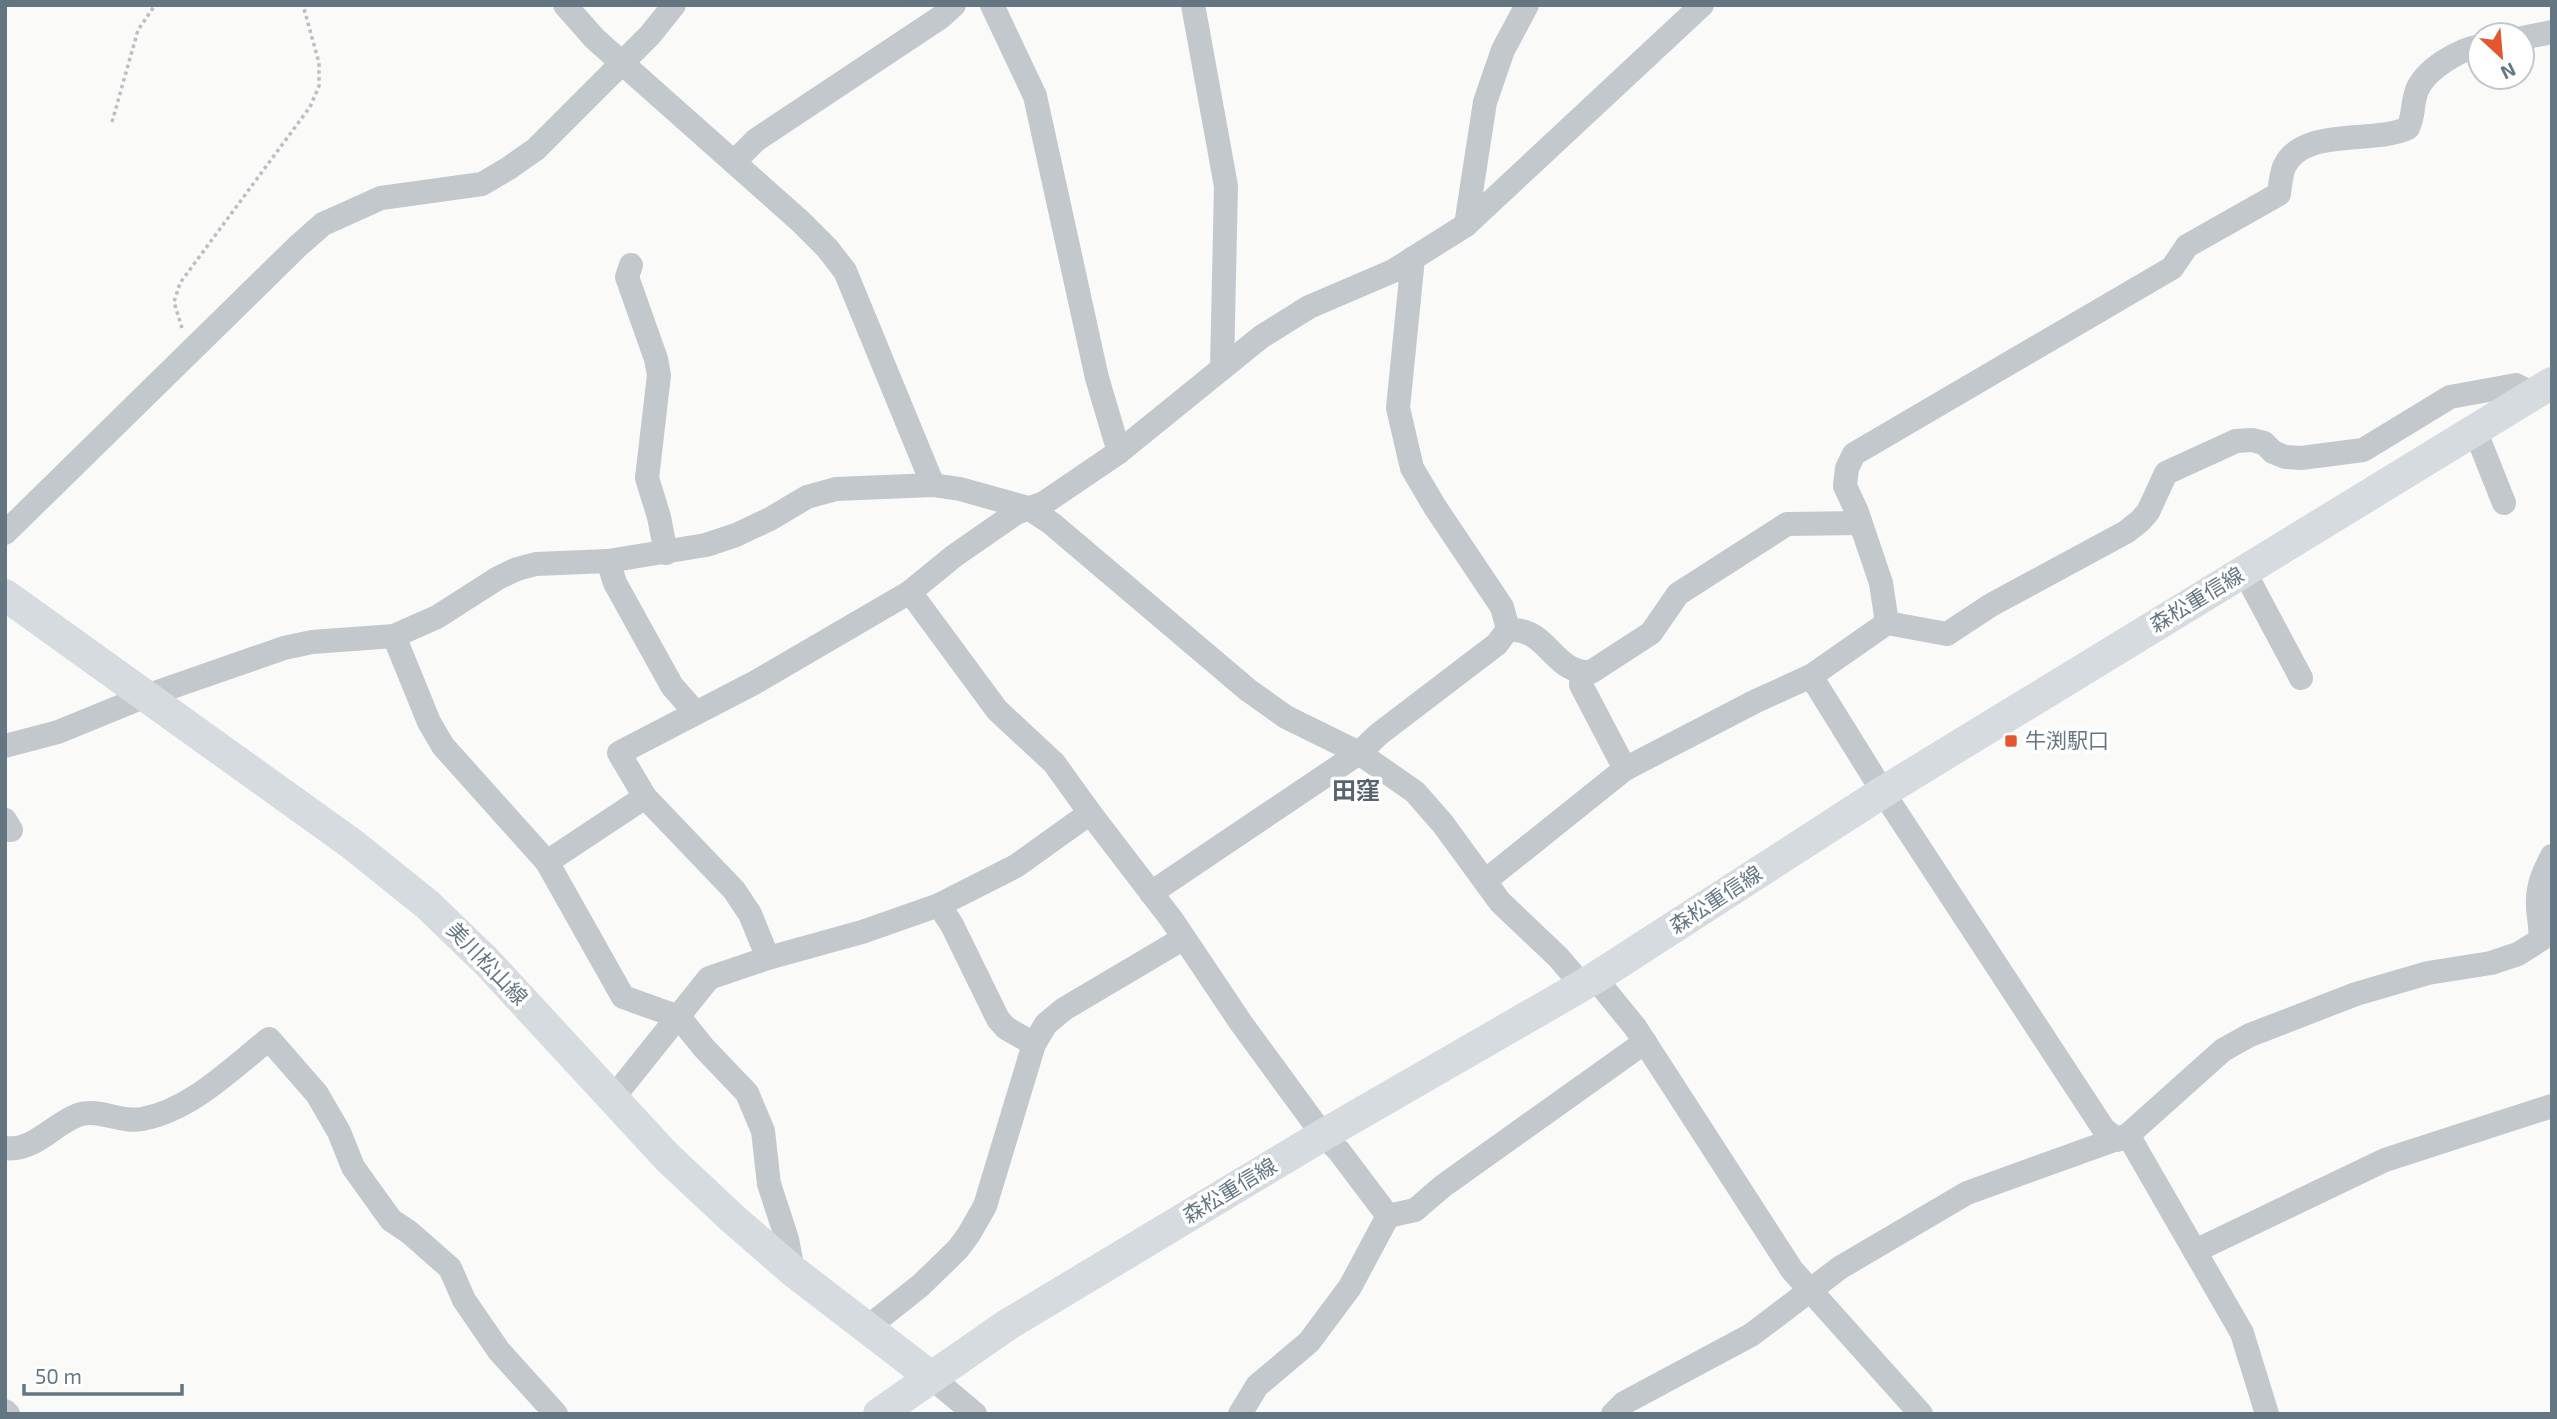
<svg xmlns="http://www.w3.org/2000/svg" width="2557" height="1419" viewBox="0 0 2557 1419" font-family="'Exo 2','Noto Sans JP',sans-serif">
  <rect width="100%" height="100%" fill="#fafaf8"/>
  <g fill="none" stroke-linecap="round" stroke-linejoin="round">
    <g stroke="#bbbfc2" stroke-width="3.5" stroke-dasharray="3.5 3.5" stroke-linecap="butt">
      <path d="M112,122L138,30L155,5"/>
      <path d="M182,328L174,302L180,283L310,107L319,86V63L303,5"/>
    </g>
    <g stroke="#c3c8cc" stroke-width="24">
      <path d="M565,5L595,39L800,221L827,248L845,271L933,485"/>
      <path d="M992,5L1035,96L1097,378L1119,452"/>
      <path d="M1193,5L1226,186L1222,368"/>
      <path d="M2522,38L2552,32"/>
      <path d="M734,162L756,140L941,17L954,5"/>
      <path d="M1466,225L1485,102L1503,50L1527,5"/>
      <path d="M631,265L627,277L656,359L659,375L647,478L659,517L666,553"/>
      <path d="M2475,430L2504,503"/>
      <path d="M5,533L298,246L323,224L381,198L482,184L509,168L536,149L650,35L674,5"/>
      <path d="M608,561L615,583L672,686L695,712"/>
      <path d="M2244,571L2301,678"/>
      <path d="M910,592L997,710L1054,763L1090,813"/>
      <path d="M1887,623L1881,583L1857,512L1845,486L1847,468L1854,454L2172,268L2187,246L2279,194C2280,185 2281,175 2284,167C2303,126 2373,145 2408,128C2414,116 2412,103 2417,90C2426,69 2458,50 2480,46"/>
      <path d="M1508,629C1513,630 1520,630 1525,632C1550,640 1559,674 1591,672L1651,633L1678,594L1787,524L1860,523"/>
      <path d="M394,636L429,722L443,746L547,862L623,997L679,1017L704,1048L747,1093L763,1131L769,1184L787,1239L793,1271"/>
      <path d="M1582,673L1581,685L1625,769"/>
      <path d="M1811,676L1883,792L2103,1128L2117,1140"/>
      <path d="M5,746L58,732L146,696L284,648L312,642L394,636L437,617L498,578L517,569L536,564L608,561L706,545L736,535L770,519L807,497L836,489L933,485L960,489L1028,508L1051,523L1248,690L1286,717L1359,753L1415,792L1443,824L1500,902L1558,957L1582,985"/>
      <path d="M5,820L11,830"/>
      <path d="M547,862L645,797"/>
      <path d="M1485,881L1625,769L1756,701L1811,676L1887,623L1947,634L1991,605L2126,532L2140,521L2148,512L2166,473L2236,441L2252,440L2264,443L2273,452L2285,457L2301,458L2363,450L2450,397L2516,385L2533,394"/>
      <path d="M1151,893L1359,753L1379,734L1497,644L1508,629L1502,607L1435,507L1412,468L1398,408L1413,258"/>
      <path d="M939,905L952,925L998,1019L1006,1028L1034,1044"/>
      <path d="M768,958L750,914L734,890L645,797L619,753L754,683L910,592L954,556L1016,513L1044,503L1119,452L1261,337L1309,307L1393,271L1466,225L1702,5"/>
      <path d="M1595,978L1635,1027L1792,1270L1921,1414"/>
      <path d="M613,1098L709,978L768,958L862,932L939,905L1016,866L1090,813L1172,920L1241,1023L1323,1135L1339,1151L1388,1216L1350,1287L1309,1342L1257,1386L1240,1414"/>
      <path d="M2128,1135L2242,1333L2267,1414"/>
      <path d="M5,1148C34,1152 53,1124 78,1115C99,1108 120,1123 142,1119C191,1110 231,1069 269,1039L317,1094L339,1132L353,1167L391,1220L409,1232L450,1268L464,1300L499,1351L556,1414"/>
      <path d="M1388,1216L1415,1210L1443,1186L1645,1042"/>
      <path d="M2195,1251L2385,1160L2552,1106"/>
      <path d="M867,1328L921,1285L958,1249L969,1234L985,1206L1034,1044L1046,1024L1064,1009L1184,938"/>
      <path d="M931,1377L975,1414"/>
      <path d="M5,1411L8,1414"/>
      <path d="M1613,1414L1624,1403L1751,1335L1841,1267L1967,1193L2128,1135L2223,1050L2250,1035L2356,994L2428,973L2491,963L2518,954L2540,940C2542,926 2537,914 2538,900C2538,883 2545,870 2552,856"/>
    </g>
    <g stroke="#d6dbdf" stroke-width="32">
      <path d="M5,595L352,844L428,905L487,962L667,1157L732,1218L793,1271L931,1377"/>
      <path d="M879,1414L1007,1325L1323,1135L1595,978L1883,792L2552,383"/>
    </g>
  </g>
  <rect fill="#e4572e" stroke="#fff" stroke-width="2.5" x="2004" y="734" width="14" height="14" rx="3.5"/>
  <g text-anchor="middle" stroke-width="7" stroke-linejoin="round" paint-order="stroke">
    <g font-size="21" fill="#657683" stroke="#fff">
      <text transform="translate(2197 600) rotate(-31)" y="7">森松重信線</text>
      <text transform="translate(1716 900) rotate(-33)" y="7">森松重信線</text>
      <text transform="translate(487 964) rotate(46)" y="7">美川松山線</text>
      <text transform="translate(1230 1191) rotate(-31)" y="7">森松重信線</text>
    </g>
    <g font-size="21" fill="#657683" stroke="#fff" text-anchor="start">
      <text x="2025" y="748">牛渕駅口</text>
    </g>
    <g font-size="24" font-weight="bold" fill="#57646e" stroke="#fff">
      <text x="1356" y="799">田窪</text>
    </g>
  </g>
  <rect width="2557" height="1419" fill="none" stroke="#657683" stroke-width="14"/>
  <g transform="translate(2501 56) rotate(154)"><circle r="33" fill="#ffffff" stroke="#c1c8cd" stroke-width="2"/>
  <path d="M0-5L12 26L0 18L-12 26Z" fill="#e4572e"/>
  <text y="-10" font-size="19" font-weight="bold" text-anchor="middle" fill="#657683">N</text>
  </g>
  <path d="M24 1384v10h158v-10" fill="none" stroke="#657683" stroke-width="3.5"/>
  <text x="35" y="1384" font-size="21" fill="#657683" stroke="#ffffff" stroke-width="5" paint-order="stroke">50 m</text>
</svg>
